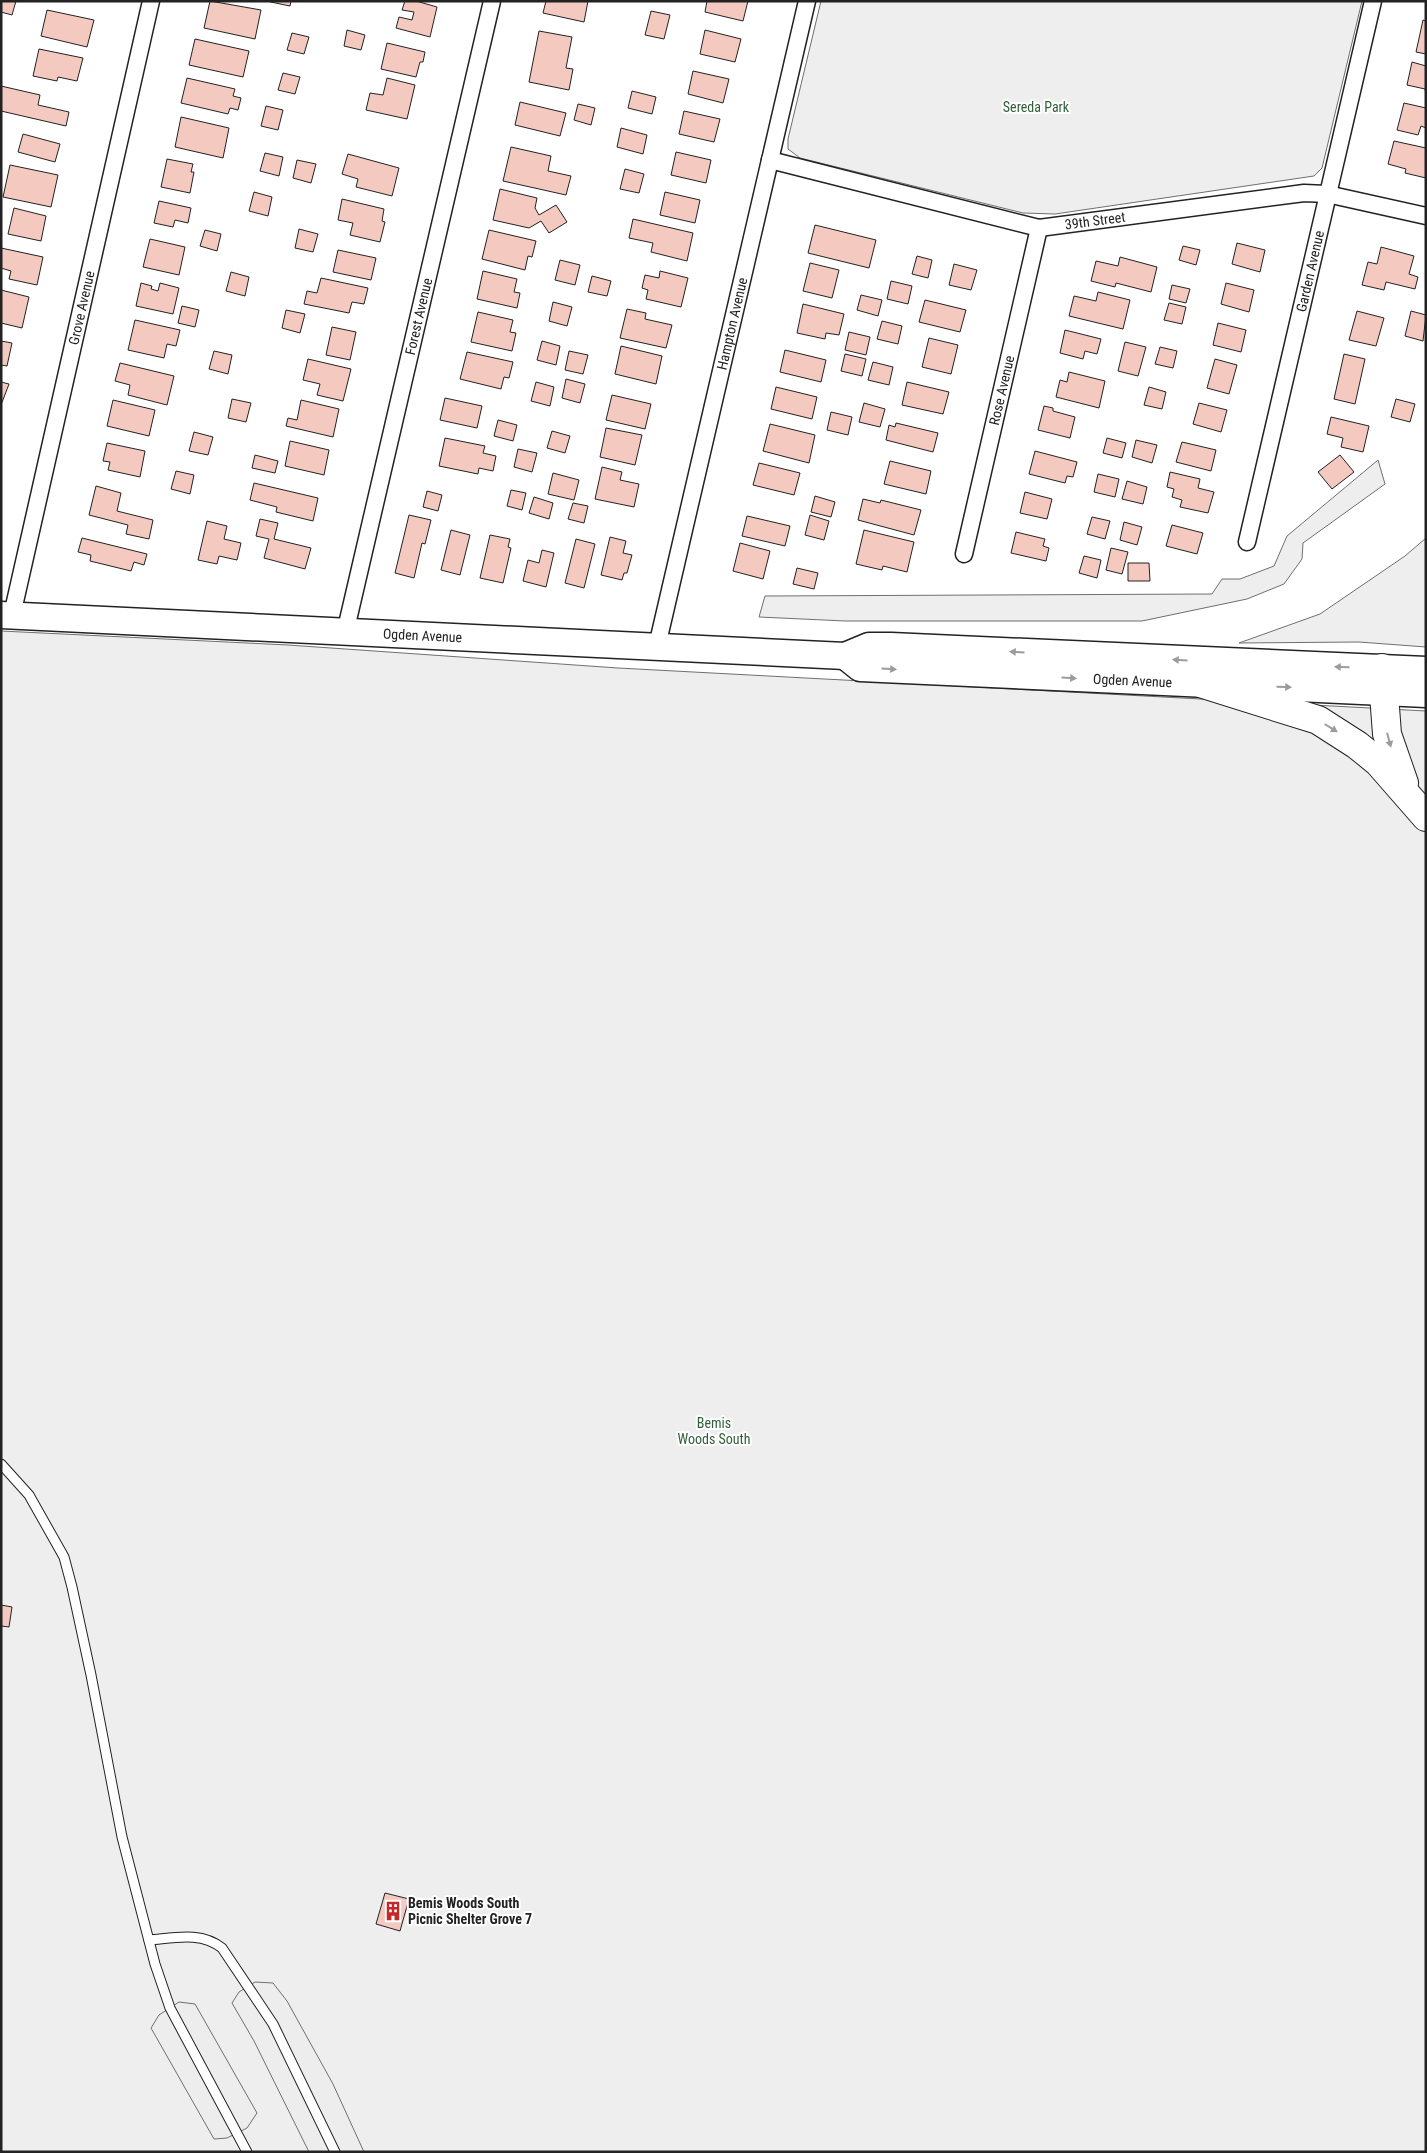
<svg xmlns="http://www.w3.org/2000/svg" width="1427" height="2153" viewBox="0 0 1427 2153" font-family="'Roboto Condensed',sans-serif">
  <rect width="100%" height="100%" fill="#fff"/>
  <g fill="#eee" stroke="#6f6f6f">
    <path d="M821,1H1362L1322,168L1314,176L1055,214L1023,213L800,158L788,149V139Z"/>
    <path d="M1378,460L1385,484L1303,543L1302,559L1284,584L1247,599L1142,621H845L759,617L765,596L1212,594L1222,579H1240L1274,566L1287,536Z"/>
    <path d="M1426,538V647L1359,642L1239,643L1320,614L1405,556Z"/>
    <path d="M1,631L288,645L618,668L1426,711V2152H1Z"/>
  </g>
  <g fill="#ededed" stroke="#6f6f6f">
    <path d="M255,1982L273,1983L287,2001L333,2084L364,2152H309L254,2041L232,2003L239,1992Z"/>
    <path d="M179,2002L195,2004L257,2113L247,2128L227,2138L214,2139L151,2028L159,2015Z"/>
  </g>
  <g fill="#f3c9c0" stroke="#222">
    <path d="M1,1H16L12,15L1,12Z"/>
    <path d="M210,1L261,10L255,39L204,28Z"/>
    <path d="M266,1H291L290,6Z"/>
    <path d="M405,1H416L437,7L430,37L396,28L399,17L412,20L414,12L402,10Z"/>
    <path d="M546,1H588L584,22L543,13Z"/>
    <path d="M707,1H748L743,21L705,12Z"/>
    <path d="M47,10L94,20L87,47L41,36Z"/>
    <path d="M651,11L670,15L664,39L645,35Z"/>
    <path d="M1423,20L1426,21V54L1416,52Z"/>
    <path d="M347,30L365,35L361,50L344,46Z"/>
    <path d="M705,30L741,39L735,62L700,54Z"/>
    <path d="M539,31L572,37L566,68L573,69L569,90L529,82Z"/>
    <path d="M292,33L309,37L304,54L287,50Z"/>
    <path d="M195,39L249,51L243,77L189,65Z"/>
    <path d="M387,43L425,52L423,62H420L416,77L381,69Z"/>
    <path d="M39,49L83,58L77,81L58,77L57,81L33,76Z"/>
    <path d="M1412,62L1426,66V94L1425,89L1407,85Z"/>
    <path d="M693,71L729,79L723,103L688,94Z"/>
    <path d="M283,73L300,77L295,94L278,90Z"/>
    <path d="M187,78L235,89L233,96L241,98L238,110L230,108L228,114L181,103Z"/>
    <path d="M387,78L415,85L407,119L366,110L370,93L383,95Z"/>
    <path d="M1,86L40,95L38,105L69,112L66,126L1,111Z"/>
    <path d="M632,91L656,97L652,114L628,108Z"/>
    <path d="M520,102L566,113L560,136L515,125Z"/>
    <path d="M1404,103L1426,108V128L1421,126L1418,135L1397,130Z"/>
    <path d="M578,104L595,108L591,125L574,120Z"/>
    <path d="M266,106L283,110L278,130L261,126Z"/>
    <path d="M684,111L720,119L714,142L679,134Z"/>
    <path d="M181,117L229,128L223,158L175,147Z"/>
    <path d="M621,128L647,135L643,154L617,147Z"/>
    <path d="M23,134L60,144L55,162L18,152Z"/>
    <path d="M1394,141L1426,148V178L1405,173L1406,169L1388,164Z"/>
    <path d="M511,147L551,156L548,171L571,176L566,195L503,181Z"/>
    <path d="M676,152L711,160L706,183L671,175Z"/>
    <path d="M265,153L283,157L279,176L260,171Z"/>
    <path d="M348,154L399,168L392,196L356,187L358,179L342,174Z"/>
    <path d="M167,159L193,164L191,172H194L190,193L161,187Z"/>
    <path d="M297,160L316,164L311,183L293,178Z"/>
    <path d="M10,165L58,175L51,207L3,197Z"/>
    <path d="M625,169L644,174L639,193L620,189Z"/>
    <path d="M500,189L537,198L535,208L539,215L556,205L567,222L549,233L541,221L529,228L493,220Z"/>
    <path d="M254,192L272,197L268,216L249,211Z"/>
    <path d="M665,192L700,200L695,223L660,215Z"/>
    <path d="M342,199L384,209L382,221L385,222L380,242L350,235L353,223L338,220Z"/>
    <path d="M159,201L191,208L188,223L175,220L173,227L154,223Z"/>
    <path d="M14,208L46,216L41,241L8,234Z"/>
    <path d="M633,219L693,233L687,261L651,252L653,243L629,238Z"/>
    <path d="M815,225L876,240L869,268L808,253Z"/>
    <path d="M299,229L318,234L313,252L295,248Z"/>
    <path d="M205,230L221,234L217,251L200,246Z"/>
    <path d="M489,230L536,241L532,257L528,256L525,270L482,259Z"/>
    <path d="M150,239L185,247L179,275L143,267Z"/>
    <path d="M1237,243L1265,250L1260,272L1232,264Z"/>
    <path d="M1183,246L1200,250L1196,265L1179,260Z"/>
    <path d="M1381,247L1414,256L1409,274L1418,277L1415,289L1386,282L1384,290L1362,285L1368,262L1377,264Z"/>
    <path d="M1,248L43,257L37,285L9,279L11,271L1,268Z"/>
    <path d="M338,250L376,258L371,280L333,272Z"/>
    <path d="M917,256L932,260L928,278L912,274Z"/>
    <path d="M1120,257L1157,267L1151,292L1116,283L1115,287L1091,281L1096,261L1118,266Z"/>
    <path d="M560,260L580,265L575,285L555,280Z"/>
    <path d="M810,263L839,270L832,298L803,291Z"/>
    <path d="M954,264L977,270L971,290L949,285Z"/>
    <path d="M483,271L517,279L514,292L520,293L517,308L477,299Z"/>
    <path d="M660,271L688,278L681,307L646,299L648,290L642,288L645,275L659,278Z"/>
    <path d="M231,272L249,277L245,296L226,291Z"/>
    <path d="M592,276L611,281L607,296L588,292Z"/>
    <path d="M321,278L368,288L364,304L352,302L349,313L304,304L307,291L317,293Z"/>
    <path d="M891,281L912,286L908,304L887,299Z"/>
    <path d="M141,283L152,286L151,289L158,291L160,283L179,288L173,314L136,306Z"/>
    <path d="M1226,283L1254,290L1249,312L1221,304Z"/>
    <path d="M1172,285L1190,289L1186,303L1169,299Z"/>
    <path d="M1,290L29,297L22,328L1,323Z"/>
    <path d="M1098,292L1130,300L1123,329L1069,316L1074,296L1096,301Z"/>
    <path d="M861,295L882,300L878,316L857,310Z"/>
    <path d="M925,300L966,310L960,332L919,322Z"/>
    <path d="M553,302L572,307L567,326L549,321Z"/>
    <path d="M1169,303L1186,307L1182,324L1164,320Z"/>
    <path d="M803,304L844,314L839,335L826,333L825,339L797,333Z"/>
    <path d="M182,306L199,310L195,327L178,323Z"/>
    <path d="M627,309L646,313L645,319L672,325L666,348L620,338Z"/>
    <path d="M286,310L305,314L300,333L282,328Z"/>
    <path d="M1357,311L1384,318L1376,346L1349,340Z"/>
    <path d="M1411,311L1426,315L1423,341L1405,336Z"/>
    <path d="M478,312L513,320L510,332L516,333L512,351L471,342Z"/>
    <path d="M135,320L180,330L176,346L167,344L164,358L128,350Z"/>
    <path d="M882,321L902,326L898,344L877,339Z"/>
    <path d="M1218,323L1246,330L1241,352L1213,345Z"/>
    <path d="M332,327L356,332L350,360L326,355Z"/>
    <path d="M1065,330L1101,339L1097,354L1085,351L1083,359L1060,353Z"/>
    <path d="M849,332L870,337L866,355L845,350Z"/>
    <path d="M929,338L958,345L951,374L922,367Z"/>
    <path d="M1,341L12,343L7,366L1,365Z"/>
    <path d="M542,341L560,346L556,365L537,360Z"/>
    <path d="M1125,342L1146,347L1138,376L1118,371Z"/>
    <path d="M621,346L662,356L656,384L615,374Z"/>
    <path d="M1160,347L1177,351L1173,368L1155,364Z"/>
    <path d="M785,350L826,360L821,382L780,372Z"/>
    <path d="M214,351L232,355L228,374L209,369Z"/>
    <path d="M569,351L588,355L583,374L565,370Z"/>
    <path d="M467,352L513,362L509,378L504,377L501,389L460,379Z"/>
    <path d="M845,354L866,359L862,376L841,371Z"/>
    <path d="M1344,354L1365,359L1355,404L1334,399Z"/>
    <path d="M308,359L351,369L343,401L317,395L320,384L303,380Z"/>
    <path d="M1215,359L1237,365L1229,394L1207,388Z"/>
    <path d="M873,362L893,367L889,385L868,380Z"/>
    <path d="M120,363L174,376L167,405L128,395L130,385L115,381Z"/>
    <path d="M1069,372L1105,381L1099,408L1056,397L1060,380L1067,382Z"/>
    <path d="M566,379L585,384L580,403L562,398Z"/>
    <path d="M1,382L9,384L1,405Z"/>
    <path d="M536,382L554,387L550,406L531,401Z"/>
    <path d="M907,382L949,392L943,414L902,405Z"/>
    <path d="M776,387L817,397L812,419L771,409Z"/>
    <path d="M1149,387L1166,392L1162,409L1144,405Z"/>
    <path d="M612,395L651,404L645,429L606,420Z"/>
    <path d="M445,398L482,406L477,428L440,420Z"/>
    <path d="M232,399L251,403L246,422L228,418Z"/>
    <path d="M1396,399L1415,404L1410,422L1391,417Z"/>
    <path d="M113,400L155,410L149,436L107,426Z"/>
    <path d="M301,400L339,409L333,437L286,426L288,418L297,420Z"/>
    <path d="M864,403L885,409L880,427L859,422Z"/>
    <path d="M1199,403L1227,410L1221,432L1193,424Z"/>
    <path d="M1044,406L1053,408V411L1075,417L1070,438L1038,430Z"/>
    <path d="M831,412L852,417L848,435L827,430Z"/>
    <path d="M1331,417L1369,426L1363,452L1341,447L1343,438L1327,434Z"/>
    <path d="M498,420L517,425L513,441L494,436Z"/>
    <path d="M896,423L938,433L933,452L886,440L889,425L895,427Z"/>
    <path d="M770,424L815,435L809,463L763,451Z"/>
    <path d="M606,428L642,435L635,465L600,457Z"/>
    <path d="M552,431L570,436L565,453L547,448Z"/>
    <path d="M194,432L213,437L208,455L189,451Z"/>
    <path d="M445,438L485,446L483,453L496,456L493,471L479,468L478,474L439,466Z"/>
    <path d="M1107,438L1126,443L1122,458L1103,453Z"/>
    <path d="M1136,440L1157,445L1152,463L1132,457Z"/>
    <path d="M290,441L329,450L324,475L285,466Z"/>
    <path d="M1182,442L1216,450L1211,471L1176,462Z"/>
    <path d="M107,443L145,451L140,477L108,470L110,462L103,461Z"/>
    <path d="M518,449L537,453L532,472L514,467Z"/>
    <path d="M1035,451L1077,462L1073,477L1067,476L1065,483L1029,474Z"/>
    <path d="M255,455L278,461L275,473L252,468Z"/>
    <path d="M1340,455L1354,472L1332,489L1318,472Z"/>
    <path d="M890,461L931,471L926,494L884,484Z"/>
    <path d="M759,463L800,473L794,495L753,485Z"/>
    <path d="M602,467L622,472L620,480L639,484L634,507L595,499Z"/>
    <path d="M176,471L194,475L190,494L171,489Z"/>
    <path d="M1170,472L1200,479L1198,488L1214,492L1208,513L1180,507L1182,500L1172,497L1174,489L1167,487Z"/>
    <path d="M553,473L579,480L574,500L548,494Z"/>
    <path d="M1098,474L1119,479L1115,497L1094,492Z"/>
    <path d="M1127,481L1147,487L1143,504L1122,499Z"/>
    <path d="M254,483L318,498L313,521L276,512L277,507L250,500Z"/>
    <path d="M96,486L121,493L117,511L153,520L149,539L126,534L128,525L89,515Z"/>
    <path d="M511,490L526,493L522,510L507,506Z"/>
    <path d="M427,491L442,495L438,511L423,507Z"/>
    <path d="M1025,492L1052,499L1047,519L1020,513Z"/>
    <path d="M815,496L835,502L831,517L811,512Z"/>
    <path d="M534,497L553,503L549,519L529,513Z"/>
    <path d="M863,499L880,503L881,500L921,510L914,535L858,520Z"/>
    <path d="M573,503L588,506L584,523L568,519Z"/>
    <path d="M409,515L431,520L425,544L422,543L414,578L395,573Z"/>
    <path d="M810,515L829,521L824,540L805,535Z"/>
    <path d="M747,516L790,526L785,546L742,536Z"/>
    <path d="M1092,517L1110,521L1105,539L1087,534Z"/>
    <path d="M260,519L278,523L274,539L311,548L305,569L264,558L269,539L256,536Z"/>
    <path d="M207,521L227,526L224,539L241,543L237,560L219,556L217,564L198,560Z"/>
    <path d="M1124,522L1142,527L1137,545L1120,540Z"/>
    <path d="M1172,525L1203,533L1197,554L1166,546Z"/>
    <path d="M451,530L470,535L460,575L441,570Z"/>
    <path d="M864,530L914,542L907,572L883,566L882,570L856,564Z"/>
    <path d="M1016,532L1045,539L1043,546L1049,548L1046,561L1011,553Z"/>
    <path d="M490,535L510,539L508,547L511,548L503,583L480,578Z"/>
    <path d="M610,537L626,541L623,553L632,555L627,573H624L622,580L601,575Z"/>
    <path d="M82,538L147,554L144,565L134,562L131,571L90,561L91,555L78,552Z"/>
    <path d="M576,539L595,544L584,588L565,583Z"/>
    <path d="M740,543L770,551L763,579L733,571Z"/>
    <path d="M1111,548L1128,552L1122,574L1106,570Z"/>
    <path d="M542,550L554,553L546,587L523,581L528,560L539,563Z"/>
    <path d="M1084,556L1101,560L1097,578L1079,573Z"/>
    <path d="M1128,563H1149L1150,581H1128Z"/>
    <path d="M797,568L818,573L814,589L793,584Z"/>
    <path d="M1,1605L12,1607L9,1627L1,1626Z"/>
    <path d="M385,1893L409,1899L400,1931L376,1924Z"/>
  </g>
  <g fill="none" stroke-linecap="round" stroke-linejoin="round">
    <defs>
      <g id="lane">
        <path d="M1,1464L29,1495L64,1557L72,1587L91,1675L122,1837L155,1964L170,2008L247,2152"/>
        <path d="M149,1940C174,1938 201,1931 222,1948L273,2024L335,2152"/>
      </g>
      <g id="street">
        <path id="s1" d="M770,160L1039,228L1304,193L1327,194L1426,216"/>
        <path id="s2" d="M1247,542L1373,1"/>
        <path id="s3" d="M964,554L1039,228"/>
        <path id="s4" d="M12,615L151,1"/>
        <path id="s5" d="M345,633L492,1"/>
        <path id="s6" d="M657,646L807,1"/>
      </g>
      <g id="primary">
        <path id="s7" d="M1,615L845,656L869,646H891L1426,670"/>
        <path id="s8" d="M845,656L860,668L1426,694"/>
      </g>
      <g id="highway">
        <path d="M1382,668L1387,734L1404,783"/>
        <path d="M1203,684L1318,720L1357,745L1378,762L1426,817"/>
      </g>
    </defs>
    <use href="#lane" stroke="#222" stroke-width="11"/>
    <use href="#street" stroke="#222" stroke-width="19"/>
    <use href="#primary" stroke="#222" stroke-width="29"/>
    <use href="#highway" stroke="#222" stroke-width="30"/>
    <use href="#lane" stroke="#fff" stroke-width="9"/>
    <use href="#street" stroke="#fff" stroke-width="16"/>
    <use href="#primary" stroke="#fff" stroke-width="26"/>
    <use href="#highway" stroke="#fff" stroke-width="28"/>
  </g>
  <defs><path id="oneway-solid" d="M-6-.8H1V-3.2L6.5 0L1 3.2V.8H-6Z" transform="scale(1.25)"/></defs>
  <g fill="#9c9c9c">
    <use href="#oneway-solid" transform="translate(1017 652) rotate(-177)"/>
    <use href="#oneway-solid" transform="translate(1180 660) rotate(-177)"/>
    <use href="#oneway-solid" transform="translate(1342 667) rotate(-178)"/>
    <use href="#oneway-solid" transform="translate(889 669) rotate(3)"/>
    <use href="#oneway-solid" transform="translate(1069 678) rotate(3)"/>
    <use href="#oneway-solid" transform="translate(1284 687) rotate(2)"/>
    <use href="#oneway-solid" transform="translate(1331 728) rotate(32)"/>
    <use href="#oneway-solid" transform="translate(1389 740) rotate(75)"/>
  </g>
  <defs>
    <symbol id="building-bare" viewBox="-9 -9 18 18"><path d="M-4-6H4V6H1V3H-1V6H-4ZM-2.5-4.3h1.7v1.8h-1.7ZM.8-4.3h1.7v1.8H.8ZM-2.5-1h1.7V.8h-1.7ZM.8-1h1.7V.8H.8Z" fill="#c62828" stroke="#fff" stroke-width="2.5" paint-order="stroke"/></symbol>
  </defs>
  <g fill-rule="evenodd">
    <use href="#building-bare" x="379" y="1897" width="28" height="28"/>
  </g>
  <g text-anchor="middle" stroke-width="4" stroke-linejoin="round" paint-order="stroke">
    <g font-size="14" fill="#2f5e38" stroke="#fff">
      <text x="1036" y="112">Sereda Park</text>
      <text x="714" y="1428">Bemis<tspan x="714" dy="16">Woods South</tspan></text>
    </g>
    <g font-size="14" fill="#222" stroke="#fff">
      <text dy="5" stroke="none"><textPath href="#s1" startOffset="334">39th Street</textPath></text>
      <text dy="5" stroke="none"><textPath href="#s2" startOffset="278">Garden Avenue</textPath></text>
      <text dy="5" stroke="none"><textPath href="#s4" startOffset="315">Grove Avenue</textPath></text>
      <text dy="5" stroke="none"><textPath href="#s5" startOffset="325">Forest Avenue</textPath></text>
      <text dy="5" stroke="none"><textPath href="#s6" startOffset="331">Hampton Avenue</textPath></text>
      <text dy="5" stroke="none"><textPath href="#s3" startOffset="168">Rose Avenue</textPath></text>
      <text dy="5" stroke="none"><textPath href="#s7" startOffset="422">Ogden Avenue</textPath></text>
      <text dy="5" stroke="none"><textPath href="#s8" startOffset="292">Ogden Avenue</textPath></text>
    </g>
    <g font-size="14" font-weight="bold" fill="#222" stroke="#fff" text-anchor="start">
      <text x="408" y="1908">Bemis Woods South<tspan x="408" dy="16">Picnic Shelter Grove 7</tspan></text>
    </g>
  </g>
  <rect width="1427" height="2153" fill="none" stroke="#222222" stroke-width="5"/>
</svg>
